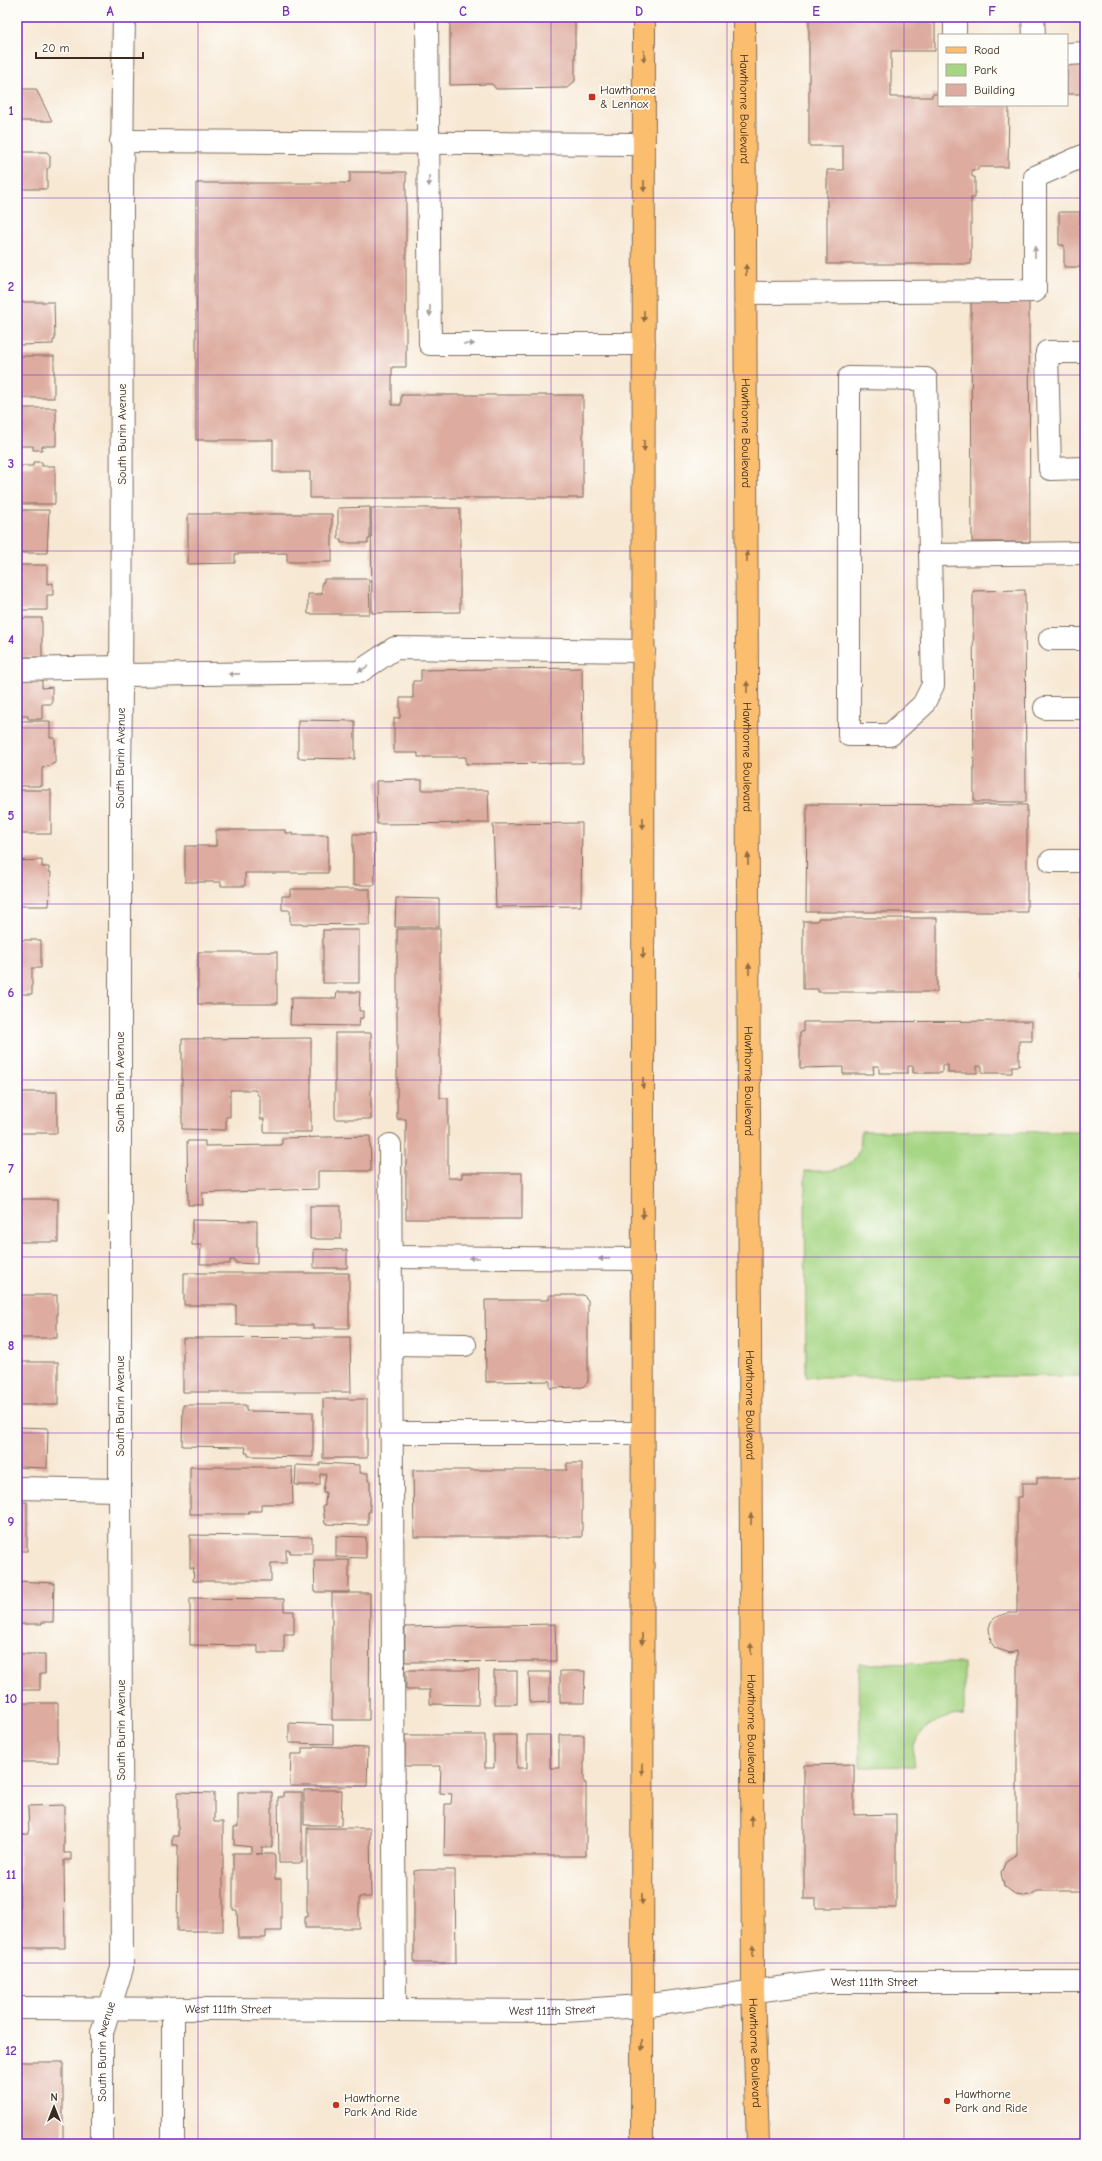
<svg xmlns="http://www.w3.org/2000/svg" width="1102" height="2161" viewBox="0 0 1102 2161" font-family="'Comic Neue',sans-serif">
  <rect width="100%" height="100%" fill="#fdfcf7"/>
  <filter id="ink" filterUnits="userSpaceOnUse"><feTurbulence type="fractalNoise" baseFrequency=".025" numOctaves="2"/><feDisplacementMap in="SourceGraphic" scale="8" xChannelSelector="R" yChannelSelector="G"/><feConvolveMatrix kernelMatrix="1 2 1 2 8 2 1 2 1" color-interpolation-filters="sRGB"/></filter>
  <filter id="wash" filterUnits="userSpaceOnUse"><feTurbulence type="fractalNoise" baseFrequency=".012" numOctaves="4" result="noise"/><feDisplacementMap in="SourceGraphic" scale="16" xChannelSelector="R" yChannelSelector="G"/><feGaussianBlur stdDeviation="0.9" result="paint"/><feColorMatrix in="noise" values="0 0 0 0 0 0 0 0 0 0 0 0 0 0 0 0 0 1.4 0 .05"/><feComposite in="paint" operator="in"/></filter>
  <g filter="url(#wash)">
    <rect width="100%" height="100%" fill="#f7e8d4"/>
    <g fill="#a6d684" stroke="#708051">
      <path d="M861,1131L1085,1132V1376L806,1377L805,1171C825,1171 851,1173 859,1150C861,1144 861,1137 861,1131Z"/>
      <path d="M964,1663V1715C944,1715 917,1726 913,1750C912,1755 913,1761 914,1766L860,1767L859,1664Z"/>
    </g>
    <g id="blocks">
      <g fill="#ddab9f">
        <path d="M450,17H575V81L567,88L496,89L492,84L450,85Z"/>
        <path d="M809,17H932V23H935V51H891V97H932V94H939V105H1009L1008,167H978V170H972V177H975V198H971V264H827V170H843V146H809Z"/>
        <rect x="1067" y="60" width="18" height="34"/>
        <path d="M17,89H36L52,121H17Z"/>
        <path d="M17,152H47L50,156V167L47,169V189H17Z"/>
        <path d="M350,172H406V367H392V405H401V395H583V498H310V472H273V440H196V183H350Z"/>
        <path d="M1059,212H1080V231H1085V267H1064V245H1059Z"/>
        <path d="M18,302H54L55,340H53V344L19,345Z"/>
        <path d="M971,302H1029L1030,542H972Z"/>
        <rect x="18" y="356" width="36" height="42"/>
        <path d="M17,408H56V446H42V450H33V446H17Z"/>
        <path d="M33,462H42V466H55V504H17V466H33Z"/>
        <path d="M370,507V539H368V543H341V539H338V508Z"/>
        <path d="M371,508H460V612L372,613Z"/>
        <path d="M17,510H49L47,553H17Z"/>
        <path d="M188,514H332V562H287V553L235,554V563L188,564Z"/>
        <path d="M17,565H47V584L53,583V595H47V610H17Z"/>
        <path d="M324,579H369L370,614H308V594H322V582H324Z"/>
        <path d="M1025,590L1026,802H974L973,591Z"/>
        <rect x="17" y="618" width="25" height="39"/>
        <path d="M582,668L583,763L466,764V757H418V753H394V718H400V698H413V681H421V670Z"/>
        <path d="M17,676H42V688L52,687V704H42V719H28V716H17Z"/>
        <path d="M298,720L355,721V759L298,758Z"/>
        <path d="M17,721H50V738H55V763L42,768V786H17Z"/>
        <path d="M422,780V790H488L489,823L377,824L376,781Z"/>
        <rect x="17" y="790" width="34" height="44"/>
        <path d="M807,804L1027,805V912H806Z"/>
        <path d="M582,823L581,906L496,907L493,824Z"/>
        <path d="M216,830H285V833H292V835H328V873H245V886H221V882H185V846H216Z"/>
        <path d="M353,834H374L375,885H353Z"/>
        <path d="M42,860V867H49V872H51L49,906H17V861Z"/>
        <path d="M290,889H370V925L290,924V910H282V896H290Z"/>
        <path d="M396,898L439,899V927H395Z"/>
        <path d="M818,918H937V992H818V989H803V921H818Z"/>
        <path d="M1080,918H1085V989H1081Z"/>
        <path d="M397,929H440V1098H448V1178H462V1173H522V1219H406V1119H397Z"/>
        <rect x="323" y="930" width="36" height="53"/>
        <path d="M17,940H41V968H32V994H17Z"/>
        <rect x="198" y="952" width="79" height="52"/>
        <path d="M337,992H360L359,1011H363V1018H360L359,1026L290,1025L291,998H336Z"/>
        <path d="M1032,1021V1041H1019V1066H1012V1073H982V1066H977V1073H948V1065H942V1073H913V1066H908V1073H879V1066H873L874,1074H843V1067L800,1068V1032H803V1022Z"/>
        <rect x="335" y="1033" width="36" height="86"/>
        <path d="M311,1038V1132H264V1119H260V1098L255,1090H230V1117H226V1130L182,1129V1039Z"/>
        <rect x="17" y="1092" width="40" height="41"/>
        <path d="M370,1136L371,1171H318V1189L202,1193L203,1205H188L187,1141H205V1146L282,1145V1138Z"/>
        <rect x="17" y="1199" width="41" height="43"/>
        <rect x="310" y="1206" width="31" height="33"/>
        <path d="M192,1220L257,1221V1264L235,1263V1260H230V1264H200L201,1245H192Z"/>
        <path d="M314,1249L347,1250V1268H314Z"/>
        <path d="M184,1273H349V1328H313V1325H236V1305H184Z"/>
        <rect x="17" y="1295" width="40" height="43"/>
        <path d="M549,1295H583L588,1300V1382L583,1387L550,1388V1381L486,1382L485,1300H549Z"/>
        <path d="M350,1337L351,1392H183V1338Z"/>
        <rect x="17" y="1362" width="41" height="43"/>
        <rect x="323" y="1399" width="44" height="59"/>
        <path d="M183,1405H246V1411L313,1412V1457L248,1456V1453H245L246,1447L182,1446Z"/>
        <path d="M17,1427L48,1428L47,1468L17,1467Z"/>
        <path d="M320,1463L360,1465V1473H368V1481H370V1512H368V1525L325,1524L323,1505H325L326,1492H323L326,1474H320V1485H295L296,1465L320,1466Z"/>
        <path d="M567,1463H582V1537H414L413,1470H567Z"/>
        <path d="M190,1467H292L293,1504H261V1511H248L249,1514H190Z"/>
        <path d="M1037,1478H1085V1891H1037L1030,1895L1023,1896L1016,1895L1004,1886L1001,1873L1006,1861L1017,1854V1651L1010,1653L995,1648L991,1642L989,1628L991,1622L996,1617L1008,1613H1017V1497H1022V1483H1037Z"/>
        <rect x="17" y="1502" width="10" height="49"/>
        <path d="M190,1535L312,1537V1553H290V1550H286V1563H271V1581H193L194,1568H190Z"/>
        <path d="M336,1536L366,1537V1558L336,1557Z"/>
        <path d="M314,1560H349V1592H315Z"/>
        <path d="M17,1581L54,1583L53,1622H42V1624H17Z"/>
        <path d="M332,1593H370L369,1720H332Z"/>
        <path d="M190,1598L284,1599V1611H294V1634H284V1653H258V1646L190,1645Z"/>
        <path d="M555,1624L556,1661L405,1662V1627Z"/>
        <path d="M17,1654H45V1674H40V1690H17Z"/>
        <path d="M406,1670H479L478,1705L430,1704V1690H406Z"/>
        <rect x="494" y="1671" width="23" height="33"/>
        <path d="M560,1671H585L584,1703H560Z"/>
        <path d="M529,1672H550V1702L530,1703Z"/>
        <rect x="17" y="1703" width="41" height="59"/>
        <path d="M289,1723L333,1725V1744L289,1743Z"/>
        <path d="M405,1735H485V1768H494V1735H517V1768H527V1735H550V1768H559V1735H584V1783H586V1856H444L445,1804H451L452,1794L440,1793L441,1766H405Z"/>
        <path d="M313,1746L368,1748L367,1786H290L291,1754H302V1748H313Z"/>
        <path d="M854,1764V1815L896,1814V1908H816V1899H804V1765Z"/>
        <path d="M304,1790H342L341,1825H304Z"/>
        <path d="M178,1792L214,1793V1822H223V1931H177L178,1845H172V1836H178Z"/>
        <path d="M238,1792H272V1847H262V1853L256,1854H275V1879H281V1931H266V1938H238L237,1910H233V1853H252V1847L234,1845V1827H238Z"/>
        <path d="M283,1792H302V1863H279L278,1797H283Z"/>
        <path d="M64,1805V1853H71V1860H64L65,1948H20L19,1835L29,1834L28,1806Z"/>
        <path d="M307,1828H370L371,1897H359V1928H305V1917H307Z"/>
        <path d="M420,1870H455L456,1963H414V1871Z"/>
        <rect x="17" y="2062" width="46" height="82"/>
      </g>
    </g>
  </g>
  <g filter="url(#ink)">
    <use href="#blocks" fill-opacity="0" stroke="#7d6c5e" stroke-width="1"/>
    <g fill="none" stroke-linecap="round" stroke-linejoin="round">
      <defs>
        <g id="minor">
          <path d="M427,17L430,344H644"/>
          <path d="M955,17V35"/>
          <path d="M1033,17L1034,35"/>
          <path d="M1067,54L1085,53"/>
          <path d="M121,141L644,144"/>
          <path d="M746,293L1035,291V177L1085,155"/>
          <path d="M1085,352H1047L1050,469L1085,468"/>
          <path d="M849,378L926,379L933,685L923,705L890,735H849Z"/>
          <path d="M931,555L1085,553"/>
          <path d="M1050,639H1085"/>
          <path d="M17,669L122,667"/>
          <path d="M122,675L359,672L395,648L644,651"/>
          <path d="M1045,708H1085"/>
          <path d="M1051,861H1085"/>
          <path d="M390,1145L395,2010"/>
          <path d="M390,1257L643,1259"/>
          <path d="M391,1344L465,1345"/>
          <path d="M391,1433H642"/>
          <path d="M17,1488L120,1490"/>
          <path id="s1" d="M17,2008L564,2011L642,2006L824,1982H1085"/>
          <path d="M173,2009V2144"/>
          <path id="s2" d="M102,2144V2032L122,1968L120,1490V774C124,522 119,269 124,17"/>
        </g>
        <g id="major">
          <path id="s3" d="M744,17L753,1990L758,2144"/>
          <path d="M642,2144L644,17"/>
        </g>
      </defs>
      <use href="#minor" stroke="#7d6c5e" stroke-width="24"/>
      <use href="#major" stroke="#7d6c5e" stroke-width="24"/>
      <use href="#minor" stroke="#fff" stroke-width="22"/>
      <use href="#major" stroke="#fbbd6e" stroke-width="22"/>
    </g>
    <defs><path id="oneway-solid" d="M-6-.8H1V-3.2L6.5 0L1 3.2V.8H-6Z"/></defs>
    <g fill="#916c42">
      <use href="#oneway-solid" transform="translate(644 56) rotate(90)"/>
      <use href="#oneway-solid" transform="translate(644 186) rotate(90)"/>
      <use href="#oneway-solid" transform="translate(746 270) rotate(-90)"/>
      <use href="#oneway-solid" transform="translate(644 316) rotate(90)"/>
      <use href="#oneway-solid" transform="translate(644 446) rotate(90)"/>
      <use href="#oneway-solid" transform="translate(747 557) rotate(-90)"/>
      <use href="#oneway-solid" transform="translate(747 687) rotate(-90)"/>
      <use href="#oneway-solid" transform="translate(643 823) rotate(90)"/>
      <use href="#oneway-solid" transform="translate(748 859) rotate(-90)"/>
      <use href="#oneway-solid" transform="translate(643 953) rotate(90)"/>
      <use href="#oneway-solid" transform="translate(749 969) rotate(-90)"/>
      <use href="#oneway-solid" transform="translate(643 1083) rotate(90)"/>
      <use href="#oneway-solid" transform="translate(643 1213) rotate(90)"/>
      <use href="#oneway-solid" transform="translate(751 1519) rotate(-90)"/>
      <use href="#oneway-solid" transform="translate(642 1639) rotate(90)"/>
      <use href="#oneway-solid" transform="translate(751 1649) rotate(-90)"/>
      <use href="#oneway-solid" transform="translate(642 1769) rotate(90)"/>
      <use href="#oneway-solid" transform="translate(752 1821) rotate(-90)"/>
      <use href="#oneway-solid" transform="translate(642 1899) rotate(90)"/>
      <use href="#oneway-solid" transform="translate(753 1951) rotate(-90)"/>
      <use href="#oneway-solid" transform="translate(642 2045) rotate(90)"/>
    </g>
    <g fill="#a79f9a">
      <use href="#oneway-solid" transform="translate(429 181) rotate(90)"/>
      <use href="#oneway-solid" transform="translate(1035 252) rotate(-90)"/>
      <use href="#oneway-solid" transform="translate(430 311) rotate(90)"/>
      <use href="#oneway-solid" transform="translate(469 344)"/>
      <use href="#oneway-solid" transform="translate(363 669) rotate(151)"/>
      <use href="#oneway-solid" transform="translate(234 674) rotate(179)"/>
      <use href="#oneway-solid" transform="translate(474 1258) rotate(-180)"/>
      <use href="#oneway-solid" transform="translate(604 1259) rotate(-180)"/>
    </g>
  </g>
  <path fill="none" stroke="#7b2cbf" stroke-width="1" stroke-opacity="0.55" d="M198,17V2144M375,17V2144M551,17V2144M727,17V2144M904,17V2144M17,198H1085M17,375H1085M17,551H1085M17,728H1085M17,904H1085M17,1080H1085M17,1257H1085M17,1433H1085M17,1610H1085M17,1786H1085M17,1963H1085"/>
  <g fill="#c8321e" stroke="#fdfcf7" stroke-width="1.5">
    <rect x="588" y="93" width="8" height="8" rx="2"/>
    <circle cx="947" cy="2101" r="4"/>
    <circle cx="336" cy="2105" r="4"/>
  </g>
  <g text-anchor="middle" stroke-width="3.5" stroke-linejoin="round" paint-order="stroke">
    <g font-size="12" fill="#3b2a1e" stroke="#fdfcf7" text-anchor="start">
      <text x="600" y="94">Hawthorne<tspan x="600" dy="14">&amp; Lennox</tspan></text>
      <text x="955" y="2098">Hawthorne<tspan x="955" dy="14">Park and Ride</tspan></text>
      <text x="344" y="2102">Hawthorne<tspan x="344" dy="14">Park And Ride</tspan></text>
    </g>
    <g font-size="12" fill="#3b2a1e" stroke="#fdfcf7">
      <text dy="4" stroke="none"><textPath href="#s3" startOffset="92">Hawthorne Boulevard</textPath></text>
      <text dy="4" stroke="none"><textPath href="#s3" startOffset="416">Hawthorne Boulevard</textPath></text>
      <text transform="translate(122 434) rotate(-90)" y="4">South Burin Avenue</text>
      <text dy="4" stroke="none"><textPath href="#s3" startOffset="740">Hawthorne Boulevard</textPath></text>
      <text dy="4" stroke="none"><textPath href="#s2" startOffset="1389">South Burin Avenue</textPath></text>
      <text dy="4" stroke="none"><textPath href="#s3" startOffset="1064">Hawthorne Boulevard</textPath></text>
      <text transform="translate(120 1082) rotate(-90)" y="4">South Burin Avenue</text>
      <text dy="4" stroke="none"><textPath href="#s3" startOffset="1388">Hawthorne Boulevard</textPath></text>
      <text transform="translate(120 1406) rotate(-90)" y="4">South Burin Avenue</text>
      <text dy="4" stroke="none"><textPath href="#s3" startOffset="1712">Hawthorne Boulevard</textPath></text>
      <text transform="translate(121 1730) rotate(-90)" y="4">South Burin Avenue</text>
      <text dy="4" stroke="none"><textPath href="#s1" startOffset="859">West 111th Street</textPath></text>
      <text dy="4" stroke="none"><textPath href="#s1" startOffset="211">West 111th Street</textPath></text>
      <text dy="4" stroke="none"><textPath href="#s1" startOffset="535">West 111th Street</textPath></text>
      <text dy="4" stroke="none"><textPath href="#s2" startOffset="93">South Burin Avenue</textPath></text>
      <text dy="4" stroke="none"><textPath href="#s3" startOffset="2036">Hawthorne Boulevard</textPath></text>
    </g>
  </g>
  <rect width="1102" height="2161" fill="none" stroke="#fdfcf7" stroke-width="44"/>
  <rect x="938" y="34" width="130" height="72" fill="#fdfcf7" stroke="#afa8a0"/>
  <rect x="946" y="47" width="20" height="6" fill="#fbbd6e" stroke="#afa8a0"/>
  <text x="974" y="54" font-size="12" fill="#3b2a1e">Road</text>
  <rect x="946" y="64" width="20" height="12" fill="#a6d684" stroke="#afa8a0"/>
  <text x="974" y="74" font-size="12" fill="#3b2a1e">Park</text>
  <rect x="946" y="84" width="20" height="12" fill="#ddab9f" stroke="#afa8a0"/>
  <text x="974" y="94" font-size="12" fill="#3b2a1e">Building</text>
  <g transform="translate(54 2107)" stroke="#fdfcf7" stroke-width="3" paint-order="stroke">
  <path d="M0-3L7 15L0 10L-7 15Z" fill="#3b2a1e"/>
  <text y="-6" font-size="11" font-weight="bold" text-anchor="middle" fill="#3b2a1e">N</text>
  </g>
  <path d="M36 52v6h107v-6" fill="none" stroke="#3b2a1e" stroke-width="2"/>
  <text x="42" y="52" font-size="12" fill="#3b2a1e" stroke="#fdfcf7" stroke-width="3" paint-order="stroke">20 m</text>
  <rect x="22" y="22" width="1058" height="2117" fill="none" stroke="#7b2cbf" stroke-width="1.5"/>
  <g font-size="13" text-anchor="middle" font-weight="bold" fill="#7b2cbf">
    <text x="110" y="16">A</text>
    <text x="286" y="16">B</text>
    <text x="463" y="16">C</text>
    <text x="639" y="16">D</text>
    <text x="816" y="16">E</text>
    <text x="992" y="16">F</text>
    <text x="11" y="115">1</text>
    <text x="11" y="291">2</text>
    <text x="11" y="468">3</text>
    <text x="11" y="644">4</text>
    <text x="11" y="820">5</text>
    <text x="11" y="997">6</text>
    <text x="11" y="1173">7</text>
    <text x="11" y="1350">8</text>
    <text x="11" y="1526">9</text>
    <text x="11" y="1703">10</text>
    <text x="11" y="1879">11</text>
    <text x="11" y="2055">12</text>
  </g>
</svg>
